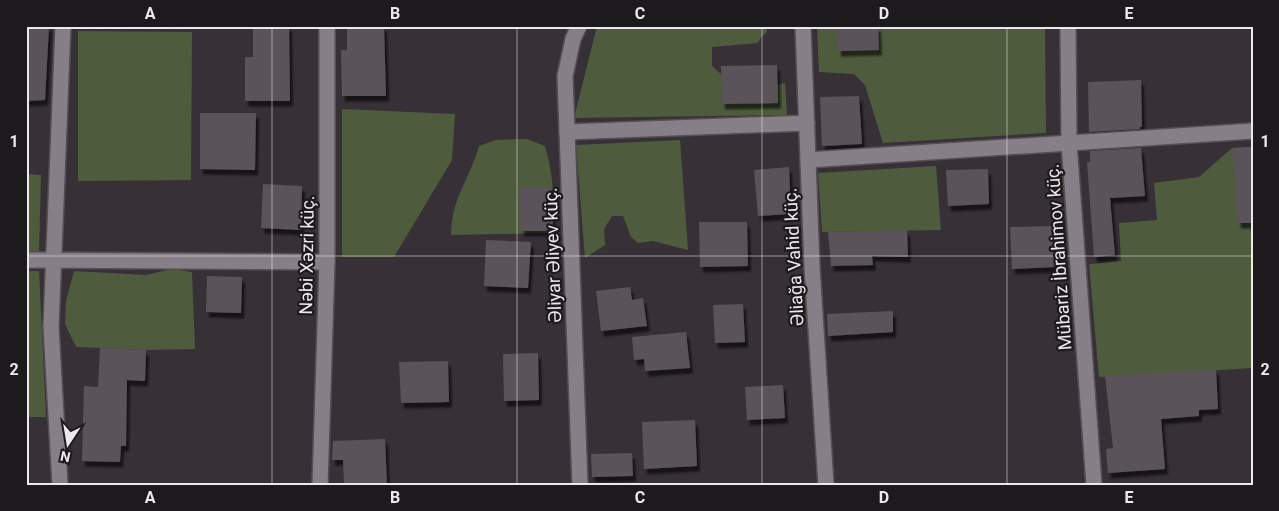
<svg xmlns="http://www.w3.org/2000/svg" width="1279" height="511" viewBox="0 0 1279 511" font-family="Roboto,sans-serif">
  <defs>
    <filter id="shadow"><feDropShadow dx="3" dy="5.5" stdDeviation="1" flood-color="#0009"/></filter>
  </defs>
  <rect width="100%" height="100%" fill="#373137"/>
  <g fill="#4e5c3d">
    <path d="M597,26H766L767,32L761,37L758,43L712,47V66L722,75L777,85L785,83L787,115L574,118Z"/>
    <path d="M817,26H1045L1046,133L883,143L865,85L854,74L819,72Z"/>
    <path d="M78,31L192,32L191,180L78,181Z"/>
    <path d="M342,109L455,114L452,160L394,257H342Z"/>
    <path d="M527,139L545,146C554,177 554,201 554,233L451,235C452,196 469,181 479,146L496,140Z"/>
    <path d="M680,140L688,250L653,241L638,243L631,237L623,216H612L604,229L605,245L585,258L576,145Z"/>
    <path d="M1253,147V368L1099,377L1089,264L1121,261L1119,223L1157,220L1154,183L1199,177L1232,148Z"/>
    <path d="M936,166L941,230L822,232L818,173Z"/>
    <path d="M26,174L41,175L39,252L26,251Z"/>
    <path d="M172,269L192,272L195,349L146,350L76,347L65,324L66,301L74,271L146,275Z"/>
    <path d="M26,271H39L46,417H26Z"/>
  </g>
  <g fill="#5a535a" filter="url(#shadow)">
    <path d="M26,26H49L45,100L26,101Z"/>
    <path d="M253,26H289L290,101H245V57H253Z"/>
    <path d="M347,26H384L386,96H342L341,50H347Z"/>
    <path d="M837,26H878L879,50L838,51Z"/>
    <path d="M777,65L778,103L722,104L721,66Z"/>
    <path d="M1141,80L1142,127H1140V129L1089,132L1088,82Z"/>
    <path d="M859,96L862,144L822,146L820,97Z"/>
    <path d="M200,113H256L255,170L200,169Z"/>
    <path d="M1253,147V223H1238L1232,148Z"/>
    <path d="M1141,148L1145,196L1110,198L1115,255L1094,257L1087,162H1090V151Z"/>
    <path d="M789,167L791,214L758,216L754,170Z"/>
    <path d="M988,169L989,204L948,206L946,170Z"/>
    <path d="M263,184L302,186L301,230L261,228Z"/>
    <path d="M519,188H551L553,231H521Z"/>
    <path d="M699,222H747L748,266L700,267Z"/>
    <path d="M1052,226L1055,267L1012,269L1010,227Z"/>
    <path d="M907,230L908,257L872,256L873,265L831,266L828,232Z"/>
    <path d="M486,240L531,242L528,288L484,286Z"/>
    <path d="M207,276L242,277L241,313L206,312Z"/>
    <path d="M630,287L632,300L643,298L647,326L601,331L596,291Z"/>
    <path d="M743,304L745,342L715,343L713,305Z"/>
    <path d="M893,311V332L828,336L827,314Z"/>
    <path d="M686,332L690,368L645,371L644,359L634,360L632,337Z"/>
    <path d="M100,348L146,350L145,381L127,380L126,446H121L120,462L82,461L84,386L98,387Z"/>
    <path d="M538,353L539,400L504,401L503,354Z"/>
    <path d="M448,361L449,402L401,403L399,362Z"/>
    <path d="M1216,369L1218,409L1199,410V416L1161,419L1165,469L1108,473L1106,449L1113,448L1105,376Z"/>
    <path d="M783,385L785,418L747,420L745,387Z"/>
    <path d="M695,420L697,466L644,469L642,422Z"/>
    <path d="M385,439L387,485H344L343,460H332L333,441Z"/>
    <path d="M632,453L633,476L592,477L591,454Z"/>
  </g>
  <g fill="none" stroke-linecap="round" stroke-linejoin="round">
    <defs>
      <g id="minor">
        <path d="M579,26L573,39L565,76L580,485"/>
        <path d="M803,26L812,267L826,485"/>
        <path d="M1068,26L1069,143L1094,485"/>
        <path d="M567,132L807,123"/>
        <path d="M808,160L1253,131"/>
        <path d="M26,260L327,262"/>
        <path d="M60,485L51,327L63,26"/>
        <path d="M320,485L327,262V26"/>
      </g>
    </defs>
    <use href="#minor" stroke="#544f54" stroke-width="18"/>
    <use href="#minor" stroke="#877f87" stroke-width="15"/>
  </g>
  <path fill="none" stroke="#ece8ec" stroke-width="1" stroke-opacity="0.55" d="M272,26V485M517,26V485M762,26V485M1007,26V485M26,256H1253"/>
  <g text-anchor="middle" stroke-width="4.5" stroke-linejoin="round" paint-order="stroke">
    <g font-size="18" fill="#ece8ec" stroke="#1d1a1d">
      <text transform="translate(307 255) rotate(-89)" y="6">Nəbi Xəzri küç.</text>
      <text transform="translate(553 255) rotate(-92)" y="6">Əliyar Əliyev küç.</text>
      <text transform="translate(794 257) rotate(-93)" y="6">Əliağa Vahid küç.</text>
      <text transform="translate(1059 257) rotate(-94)" y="6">Mübariz İbrahimov küç.</text>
    </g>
  </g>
  <rect width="1279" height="511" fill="none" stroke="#1d1a1d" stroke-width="55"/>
  <g transform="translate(68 444) rotate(192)" stroke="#1d1a1d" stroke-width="4" paint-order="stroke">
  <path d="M0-4L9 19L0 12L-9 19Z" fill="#ece8ec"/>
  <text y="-8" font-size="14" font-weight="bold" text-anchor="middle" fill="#ece8ec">N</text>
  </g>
  <rect x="28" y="28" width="1224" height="456" fill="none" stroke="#ece8ec" stroke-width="2"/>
  <g font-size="16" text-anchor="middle" font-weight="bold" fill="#ece8ec">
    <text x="150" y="19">A</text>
    <text x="395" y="19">B</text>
    <text x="640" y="19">C</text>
    <text x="884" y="19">D</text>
    <text x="1129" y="19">E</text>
    <text x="14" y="147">1</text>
    <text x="1265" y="147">1</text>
    <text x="14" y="375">2</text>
    <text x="1265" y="375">2</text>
    <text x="150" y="503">A</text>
    <text x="395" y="503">B</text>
    <text x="640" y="503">C</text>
    <text x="884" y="503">D</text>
    <text x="1129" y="503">E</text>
  </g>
</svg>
